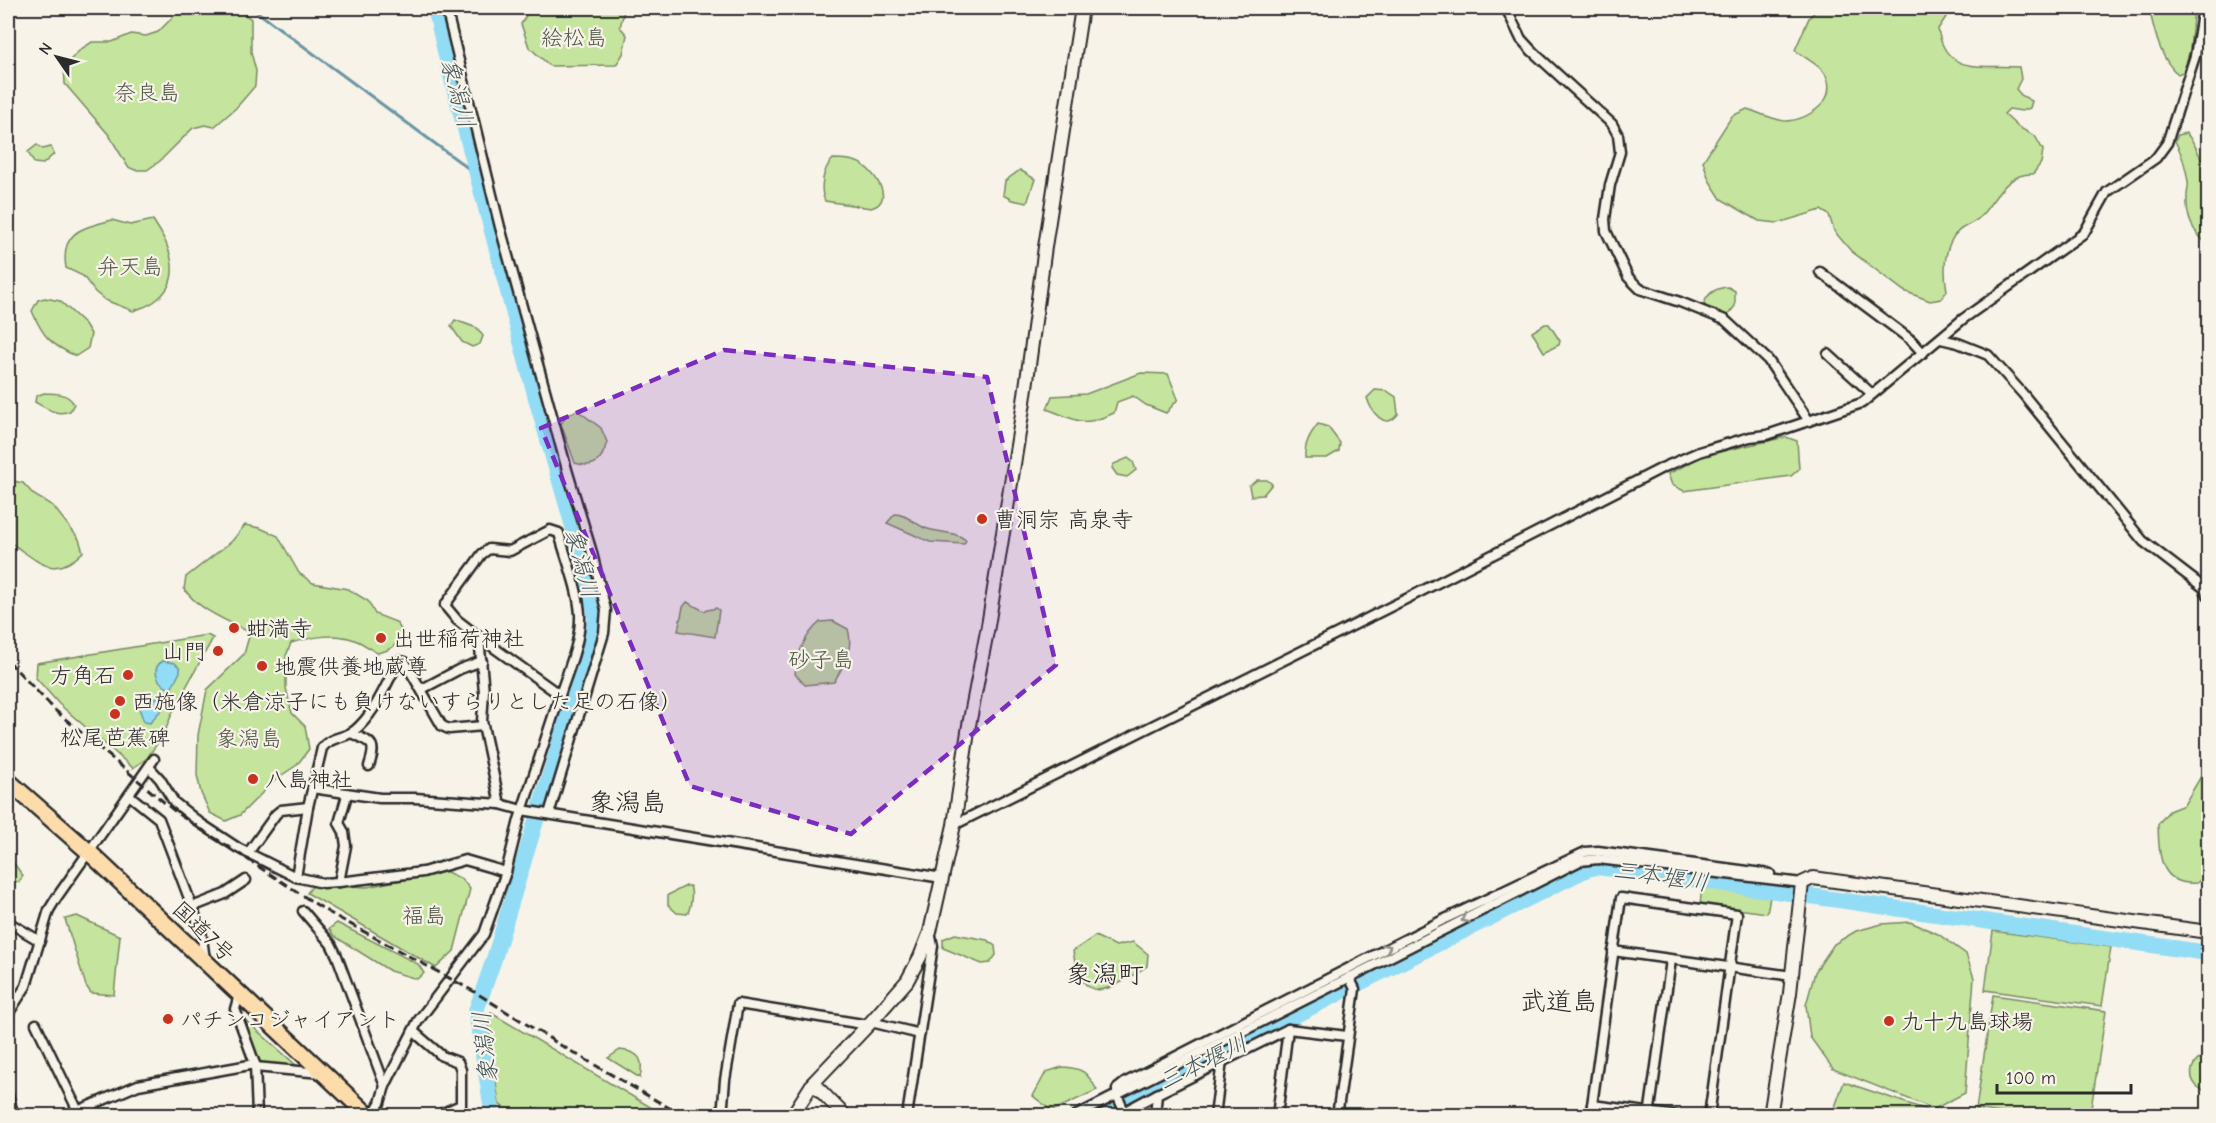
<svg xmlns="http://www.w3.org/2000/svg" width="2216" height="1123" viewBox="0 0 2216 1123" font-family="'Comic Neue','Klee One',sans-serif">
  <rect width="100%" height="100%" fill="#f7f3e8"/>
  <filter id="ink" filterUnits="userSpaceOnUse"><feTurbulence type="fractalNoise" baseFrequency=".0167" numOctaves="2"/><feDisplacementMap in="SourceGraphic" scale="12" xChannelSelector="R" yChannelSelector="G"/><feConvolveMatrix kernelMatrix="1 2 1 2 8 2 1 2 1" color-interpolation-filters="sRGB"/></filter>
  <g filter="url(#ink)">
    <g fill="#c5e49d" stroke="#788864" stroke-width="1.5">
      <path d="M177,8H236L251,19V52L256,71L255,86L236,108L214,127L205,125L193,128L160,161L147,170H135L128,167L109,135L65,84L64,66L81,49L92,42H112L131,34L146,36L158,32L178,12Z"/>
      <path d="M563,8H625L620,27L627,35L623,54L616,65L550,66L529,47L521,24L528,12L561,10Z"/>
      <path d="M1818,8H1952L1938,29C1946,77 1983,64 2019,67L2021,79L2016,89L2021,95L2032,101L2030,108L2022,111L2009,109L2004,114L2018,127L2035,136L2043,150L2041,163L2033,174C2005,173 1996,200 1979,218C1971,226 1958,226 1951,241C1943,257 1944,274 1947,291L1941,299L1930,301L1904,291L1851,251L1834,231L1829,215L1821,210L1778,223L1759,221L1721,199L1709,180L1703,161L1732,116L1747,109C1757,112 1779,122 1788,121C1808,119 1836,102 1827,78C1823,66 1804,58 1795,50L1809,18Z"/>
      <path d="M2149,8H2194L2190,50L2183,72L2178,74C2160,60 2154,29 2149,8Z"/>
      <path d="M2186,133C2211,160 2209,210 2208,245C2192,231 2186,218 2187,196C2187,191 2189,186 2188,182C2186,167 2182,154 2175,141L2178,135Z"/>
      <path d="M37,145L43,149L51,147L54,154L43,164L34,163L28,152Z"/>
      <path d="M833,159C841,159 850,159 857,162C873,168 897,201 871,208L825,201C819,189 823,168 833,159Z"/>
      <path d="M1020,170L1035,179L1027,203L1012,200L1003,195L1005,181Z"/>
      <path d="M112,220L130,225L153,220C170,245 185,280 155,301C149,306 140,308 133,311L105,300L95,292L83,276L66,268C60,231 83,228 112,220Z"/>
      <path d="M1728,287L1735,291V306L1727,316L1706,307L1704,303C1709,292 1716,288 1728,287Z"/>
      <path d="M45,298L60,301L85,324L91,334L88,348L76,356C51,345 43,337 32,311L38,300Z"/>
      <path d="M455,320L477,328L483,336L480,344L472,347L462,342L451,326Z"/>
      <path d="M1545,324H1549L1560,341L1559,345L1544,352L1532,332Z"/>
      <path d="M1141,373L1168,374L1178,399L1166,413L1146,405L1133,396L1117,402L1114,413C1081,428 1079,421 1047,409L1052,396L1086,394Z"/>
      <path d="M1375,390L1387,391L1396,397L1398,414C1385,432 1371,411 1367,398Z"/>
      <path d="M44,393C56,394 67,392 74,404L70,411C57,416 47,409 35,402L36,396Z"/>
      <path d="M577,410L601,428L607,442C602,461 595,469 575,463L561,424L566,416Z"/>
      <path d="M1318,424L1328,427L1340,443L1339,451L1327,458H1305C1304,444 1310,434 1318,424Z"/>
      <path d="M1786,437L1797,441L1799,469L1791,476L1684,491L1672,485L1668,474L1705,455Z"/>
      <path d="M1128,458L1133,462L1136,470L1127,477L1117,475L1112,468L1114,464Z"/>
      <path d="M8,480L23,483L34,495L53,506L79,539L83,552C53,582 37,560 8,541Z"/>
      <path d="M1257,480H1267L1272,484L1263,495L1251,496L1249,486Z"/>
      <path d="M895,514C906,514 914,523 925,528C938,533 954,531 966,540L964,544L930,542L887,523Z"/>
      <path d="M245,525L260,528L278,536L299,573L313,583L348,589L368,601L375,614L396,622L402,631C398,645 392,650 377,653C371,649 364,644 357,641C336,632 312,637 291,643L286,656V688L292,713L305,726L309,749L297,765L276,779L240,815L226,821L210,813L201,793L197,775L198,735L207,690L244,654L250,633C226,619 201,612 184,589L186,577L232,541Z"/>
      <path d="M687,602L704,611L716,608L719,610L715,637L678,631L683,607Z"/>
      <path d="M833,621L848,629C854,649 844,665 834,682L805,685L795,674C797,653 804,636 820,622Z"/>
      <path d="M207,635L213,638L173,711L164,734L147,758L133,768L59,704L36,678L37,663Z"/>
      <path d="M2203,773L2208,775V871L2197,883C2158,886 2159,852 2158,824L2169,811L2184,805Z"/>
      <path d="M8,855L23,876L19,882L8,881Z"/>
      <path d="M445,871L462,879L470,889L454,951L436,968L307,893L313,885L367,887Z"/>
      <path d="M686,886H690C693,893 691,908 687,914L677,913L668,905V895Z"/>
      <path d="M1702,887L1770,897L1767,913L1700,904Z"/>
      <path d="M77,916L120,936L114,995L91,993L86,986L65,919Z"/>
      <path d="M1910,922L1938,934L1966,954L1974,978L1965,1093L1934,1109L1833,1069L1810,1037L1806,1005L1815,972L1834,944L1856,931L1882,924Z"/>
      <path d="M337,923L418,964L424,973L417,979L390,971L334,936L329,929Z"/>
      <path d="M1993,931L2111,947L2102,1006L1985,990Z"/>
      <path d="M955,934L987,940L995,946L996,955L990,963L982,964L943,948V939Z"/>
      <path d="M1095,936L1116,946L1133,942L1148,954L1147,966C1113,988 1082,1012 1073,951Z"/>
      <path d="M1993,995L2106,1011L2090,1115L2019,1116L1976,1109Z"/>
      <path d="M491,1013L664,1115L548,1116L539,1108L506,1109L499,1104L488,1024Z"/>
      <path d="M242,1017L297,1066L261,1064Z"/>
      <path d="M620,1050C640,1052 644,1059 640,1078L608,1058Z"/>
      <path d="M2208,1056V1091C2186,1088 2186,1059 2208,1056Z"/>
      <path d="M1062,1067C1083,1068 1087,1072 1097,1090L1052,1111L1033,1096L1046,1072Z"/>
      <path d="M1844,1082L1942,1115H1832Z"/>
    </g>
    <g fill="#93dcf5" stroke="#6995a4" stroke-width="1.5">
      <path d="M163,661L175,663L180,668V672L171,689C159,686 149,669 163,661Z"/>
      <path d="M165,695L169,698C166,709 156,713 150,723L144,722L139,708L140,703Z"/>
    </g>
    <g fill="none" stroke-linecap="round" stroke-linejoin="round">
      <path stroke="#6995a4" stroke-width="3" d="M252,8L476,174"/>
      <g stroke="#93dcf5" stroke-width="16">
        <path d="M435,8L448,64L536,398L589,582L596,617L593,633L494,959L476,1011L493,1116"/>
        <path d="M1094,1116L1587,869L1597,867L1691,879L2208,953"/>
      </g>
      <defs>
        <g id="street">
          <path d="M446,8L500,227L568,473L591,549L606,610L604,633L549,814"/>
          <path d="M1506,8L1521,39L1532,51L1612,124L1618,135L1620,152L1610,185L1605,219L1606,231L1628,277L1640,289L1680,302L1725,320L1768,360L1809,421"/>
          <path d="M1820,272L1911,340L1923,353"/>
          <path d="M1941,339L1958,343L1988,355L2023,394L2143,541L2203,587L2208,595"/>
          <path d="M1828,354L1872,394"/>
          <path d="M445,605L482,554L489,549L510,551L550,530L559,533C566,559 578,587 580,614C581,642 568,670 560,695"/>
          <path d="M447,608L457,620L479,637L484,692L482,721L500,804L522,810L942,878"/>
          <path d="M422,689L460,669L482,661"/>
          <path d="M351,733C372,743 377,742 369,766"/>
          <path d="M149,767L160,779L174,802L200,823L238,848L296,877L308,807L322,748C331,736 343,739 354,731C376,713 385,685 399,661L405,662L442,726L449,729L483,726"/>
          <path d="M312,788L380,798H415L500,804"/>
          <path d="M129,795L159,819L201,930L205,960"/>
          <path d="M954,825L1412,596L1662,468L1699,452L1750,437L1767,435L1862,403L1963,319L2084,233L2107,192L2156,158L2167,143L2195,56L2203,8"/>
          <path d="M248,853L276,814L281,810L308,807"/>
          <path d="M296,877L323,883L339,882L423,872L465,860L506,872"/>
          <path d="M339,882L346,846L344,832L339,823L347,795"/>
          <path d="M192,907L225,894L246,880"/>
          <path d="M303,911L331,944L337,956L385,1086"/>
          <path d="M8,922L40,941"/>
          <path d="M1613,951L1792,976"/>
          <path d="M239,995L235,1009L255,1064L257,1116"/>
          <path d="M8,1014L26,986L49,910L57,897L154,759"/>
          <path d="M871,1022L920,1034"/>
          <path d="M36,1024L78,1111"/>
          <path d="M413,1031L442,1056L458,1062L461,1070V1105L436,1116"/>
          <path d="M255,1067L321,1073"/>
          <path d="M8,1095L14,1116"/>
          <path d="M1592,1105L1621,898L1737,914L1709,1116"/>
          <path d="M1124,1111L1117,1095V1089L1126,1082L1445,919L1585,852L1598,851L1770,874"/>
          <path d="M66,1116L138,1085L255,1064"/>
          <path d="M372,1116L380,1103L385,1086L418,1021L484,934L506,872L519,820L560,695L479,637"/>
          <path d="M722,1116L725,1080L738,1004L869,1025"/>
          <path d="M907,1116L933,946L930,932"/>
          <path d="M1075,1116L1580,861L1598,859L1802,883"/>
          <path d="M1116,1116L1157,1094"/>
          <path d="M1155,1116L1157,1094L1288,1029"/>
          <path d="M1215,1116L1222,1061"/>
          <path d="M1277,1116L1288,1029L1347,1036"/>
          <path d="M1337,1116L1355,989L1349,977"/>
          <path d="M1590,1116L1592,1105L1678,1116"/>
          <path d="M1649,1116L1671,960"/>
        </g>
        <g id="secondary">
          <path d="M813,1083L845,1116"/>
          <path d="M792,1116L813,1083L871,1022L907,981L920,957L930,932L954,825L969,725L988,626L1024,402L1045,247L1082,8"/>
          <path d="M1770,1116L1790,993L1802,883L1813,878L2208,932"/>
        </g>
        <path id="highway" d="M8,781L90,853L369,1116"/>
      </defs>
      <use href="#street" stroke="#2b2b2b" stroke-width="13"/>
      <use href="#secondary" stroke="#2b2b2b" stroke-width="16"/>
      <use href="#highway" stroke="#2b2b2b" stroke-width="20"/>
      <use href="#street" stroke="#f7f3e8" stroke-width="8"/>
      <use href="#secondary" stroke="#f7f3e8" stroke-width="12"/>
      <use href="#highway" stroke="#fddcac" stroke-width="15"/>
      <path stroke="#2b2b2b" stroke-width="3" stroke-dasharray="9 4.5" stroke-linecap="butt" d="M8,661L57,712L178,814L328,912L473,991L562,1046L683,1116"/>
    </g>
    <defs><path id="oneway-chevron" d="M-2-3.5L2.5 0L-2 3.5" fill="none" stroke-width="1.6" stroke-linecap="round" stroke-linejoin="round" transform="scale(1.5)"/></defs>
    <g stroke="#918f8a">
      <use href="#oneway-chevron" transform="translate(1465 919) rotate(153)"/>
      <use href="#oneway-chevron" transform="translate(1387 948) rotate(-27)"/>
    </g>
  </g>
  <path fill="#7b2cbf" fill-opacity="0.2" stroke="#7b2cbf" stroke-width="4.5" stroke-dasharray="12 8" stroke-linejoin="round" d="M724,350L987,377L1056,665L851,834L690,786L541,428Z"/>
  <g fill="#c8321e" stroke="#f7f3e8" stroke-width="2">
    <circle cx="982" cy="519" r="6"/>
    <circle cx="234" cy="628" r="6"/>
    <circle cx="381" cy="638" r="6"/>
    <circle cx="218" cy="651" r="6"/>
    <circle cx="262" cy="666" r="6"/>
    <circle cx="128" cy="675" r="6"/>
    <circle cx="120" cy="701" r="6"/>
    <circle cx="115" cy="714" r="6"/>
    <circle cx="253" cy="779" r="6"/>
    <circle cx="168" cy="1019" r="6"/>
    <circle cx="1889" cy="1021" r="6"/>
  </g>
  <g text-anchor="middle" stroke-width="4.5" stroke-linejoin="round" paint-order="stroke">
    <g font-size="22" fill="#525948" stroke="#f7f3e8">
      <text x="574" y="45">絵松島</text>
      <text x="147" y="100">奈良島</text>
      <text x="130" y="274">弁天島</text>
      <text x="821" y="667">砂子島</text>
      <text x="249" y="746">象潟島</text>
      <text x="424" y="923">福島</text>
    </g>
    <g font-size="22" fill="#2b2b2b" stroke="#f7f3e8" text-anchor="start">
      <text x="994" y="527">曹洞宗 高泉寺</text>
      <text x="246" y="636">蚶満寺</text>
      <text x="393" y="646">出世稲荷神社</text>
      <text x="206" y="659" text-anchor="end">山門</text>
      <text x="274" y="674">地震供養地蔵尊</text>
      <text x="116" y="683" text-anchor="end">方角石</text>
      <text x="132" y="709">西施像（米倉涼子にも負けないすらりとした足の石像）</text>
      <text x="115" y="745" text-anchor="middle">松尾芭蕉碑</text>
      <text x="265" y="787">八島神社</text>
      <text x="180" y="1027">パチンコジャイアント</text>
      <text x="1901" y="1029">九十九島球場</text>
    </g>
    <g font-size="22" fill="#2b2b2b" stroke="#f7f3e8">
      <text transform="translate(204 931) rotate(44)" y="8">国道7号</text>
    </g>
    <g font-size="24" font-style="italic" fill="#45575e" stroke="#f7f3e8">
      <text transform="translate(458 93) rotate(75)" y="8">象潟川</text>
      <text transform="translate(582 563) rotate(75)" y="8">象潟川</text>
      <text transform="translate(1661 876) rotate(8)" y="8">三本堰川</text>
      <text transform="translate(485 1047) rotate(-96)" y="8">象潟川</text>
      <text transform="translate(1203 1062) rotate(-26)" y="8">三本堰川</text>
    </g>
    <g font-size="26" fill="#2b2b2b" stroke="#f7f3e8">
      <text x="628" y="811">象潟島</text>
      <text x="1105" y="983">象潟町</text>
      <text x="1559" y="1010">武道島</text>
    </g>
  </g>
  <rect width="2216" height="1123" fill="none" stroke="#f7f3e8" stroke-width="30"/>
  <rect x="15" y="15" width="2186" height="1093" fill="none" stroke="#2b2b2b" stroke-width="2" filter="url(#ink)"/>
  <g transform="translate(57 57) rotate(305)" stroke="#f7f3e8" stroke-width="4.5" paint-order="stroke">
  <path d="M0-4.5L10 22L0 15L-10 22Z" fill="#2b2b2b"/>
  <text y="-9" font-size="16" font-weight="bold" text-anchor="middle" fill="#2b2b2b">N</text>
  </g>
  <path d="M1997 1084v9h134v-9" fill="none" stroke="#2b2b2b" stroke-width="3"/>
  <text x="2006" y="1084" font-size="18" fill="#2b2b2b" stroke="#f7f3e8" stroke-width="4.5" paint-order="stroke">100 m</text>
</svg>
